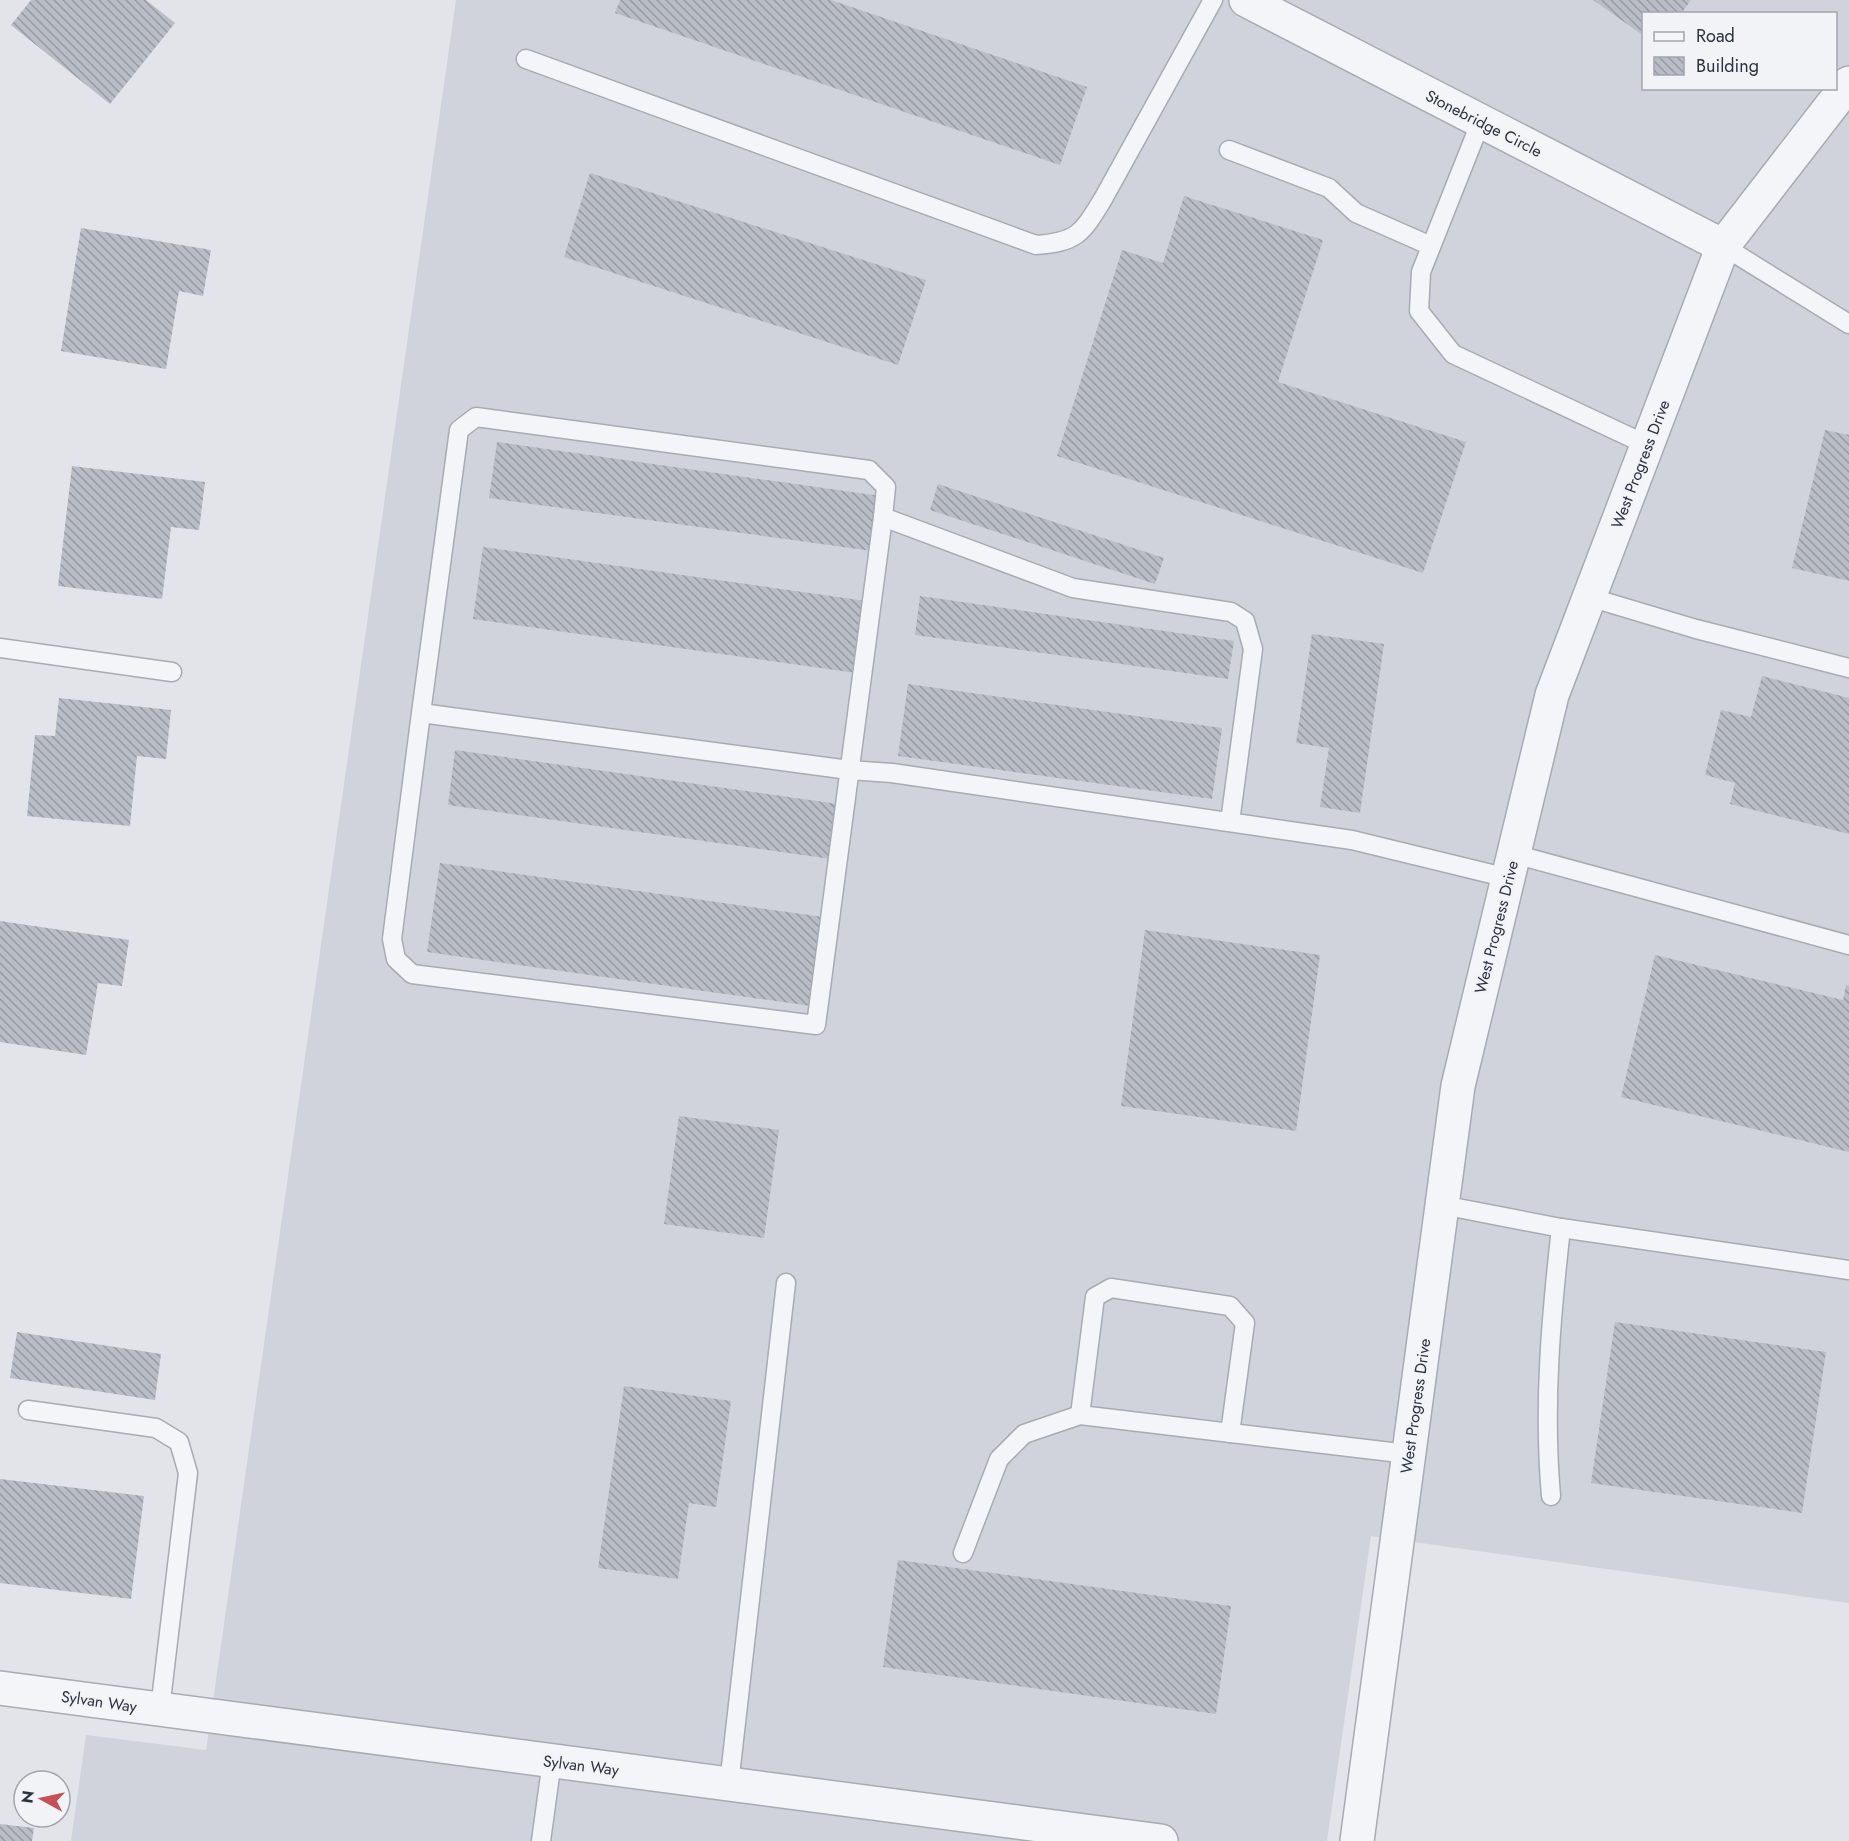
<svg xmlns="http://www.w3.org/2000/svg" width="1849" height="1841" viewBox="0 0 1849 1841" font-family="Jost,sans-serif">
  <defs>
    <pattern id="building-back-hatch" width="6" height="6" patternUnits="userSpaceOnUse" patternTransform="scale(1.5)"><rect width="6" height="6" fill="#b9bdc6"/><path d="M-1 5l2 2M0 0l6 6M5-1l2 2" fill="none" stroke="#979aa2"/></pattern>
  </defs>
  <rect width="100%" height="100%" fill="#e2e4ea"/>
  <path fill="#d0d3db" fill-rule="evenodd" d="M456,0H1849V1603L1371,1536L1327,1841H71L86,1735L206,1750ZM1644,14H1836V88H1644Z"/>
  <g fill="url(#building-back-hatch)">
    <path d="M31,0H146L175,23L110,104L11,25Z"/>
    <path d="M620,0H831L1087,87L1060,165L615,13Z"/>
    <path d="M1593,0H1691L1681,14H1644V36Z"/>
    <path d="M590,173L926,280L898,365L564,257Z"/>
    <path d="M1184,196L1323,240L1278,382L1466,442L1423,573L1057,456L1122,250L1163,263Z"/>
    <path d="M81,228L211,250L203,296L179,291L166,369L61,351Z"/>
    <path d="M1825,430L1849,435V581L1792,568Z"/>
    <path d="M497,442L880,496L872,551L489,498Z"/>
    <path d="M72,466L205,482L199,530L171,527L162,599L58,586Z"/>
    <path d="M938,484L1164,558L1155,584L930,510Z"/>
    <path d="M483,547L866,601L856,673L473,619Z"/>
    <path d="M920,596L1234,641L1228,679L915,635Z"/>
    <path d="M1312,634L1384,644L1360,813L1320,807L1329,748L1296,743Z"/>
    <path d="M1762,676L1849,698V834L1730,804L1735,783L1705,775L1721,710L1751,717Z"/>
    <path d="M908,684L1222,728L1212,799L898,756Z"/>
    <path d="M59,698L171,710L166,759L137,756L130,826L27,816L35,735L55,736Z"/>
    <path d="M455,750L838,804L831,859L448,805Z"/>
    <path d="M440,863L823,917L811,1006L427,952Z"/>
    <path d="M0,921L129,940L122,986L98,983L86,1055L0,1042Z"/>
    <path d="M1145,930L1320,955L1296,1131L1121,1106Z"/>
    <path d="M1655,955L1843,1000L1846,985L1849,986V1152L1621,1097Z"/>
    <path d="M679,1116L779,1130L764,1238L664,1224Z"/>
    <path d="M1615,1322L1826,1352L1802,1513L1591,1483Z"/>
    <path d="M17,1332L161,1354L155,1400L10,1378Z"/>
    <path d="M624,1386L731,1401L716,1507L689,1503L678,1579L598,1568Z"/>
    <path d="M0,1479L144,1496L131,1599L0,1583Z"/>
    <path d="M898,1560L1231,1606L1216,1714L883,1667Z"/>
    <path d="M0,1824L34,1828L32,1841H0Z"/>
  </g>
  <g fill="none" stroke-linecap="round" stroke-linejoin="round">
    <defs>
      <g id="lane">
        <path d="M526,59L1036,245C1078,242 1082,233 1103,199L1213,0"/>
        <path d="M1481,121L1421,272L1419,311L1453,354L1647,445"/>
        <path d="M1229,150L1329,188L1356,213L1431,246"/>
        <path d="M1723,246L1849,324"/>
        <path d="M883,517L1073,588L1231,612L1245,621L1253,649L1230,822"/>
        <path d="M1589,597L1696,629L1849,668"/>
        <path d="M0,648L172,672"/>
        <path d="M421,713L459,430L476,417L869,470L886,487L883,517L816,1025L412,974L396,959L392,939L421,713L849,770L892,773L1352,840L1508,878"/>
        <path d="M1514,854L1849,945"/>
        <path d="M1442,1205L1561,1228L1849,1270"/>
        <path d="M28,1410L156,1428L179,1442L188,1473L160,1709"/>
        <path d="M1080,1415L1095,1297L1111,1288L1230,1306L1245,1323L1230,1433"/>
        <path d="M1551,1496C1543,1406 1551,1317 1561,1228"/>
        <path d="M963,1553L999,1459L1024,1434L1080,1415L1408,1454"/>
        <path d="M729,1784L786,1283"/>
        <path d="M541,1841L552,1761"/>
      </g>
      <g id="street">
        <path d="M1246,0L1723,246"/>
        <path d="M0,1688L1161,1841"/>
        <path d="M1357,1841L1458,1086L1552,695L1723,246L1849,83"/>
      </g>
    </defs>
    <use href="#lane" stroke="#a7abb4" stroke-width="21"/>
    <use href="#street" stroke="#a7abb4" stroke-width="36"/>
    <use href="#lane" stroke="#f4f5f8" stroke-width="18"/>
    <use href="#street" stroke="#f4f5f8" stroke-width="33"/>
  </g>
  <g text-anchor="middle" stroke-width="4.5" stroke-linejoin="round" paint-order="stroke">
    <g font-size="16" fill="#2b3141" stroke="#f1f3f7">
      <text transform="translate(1484 123) rotate(27)" y="6">Stonebridge Circle</text>
      <text transform="translate(1640 464) rotate(-69)" y="6">West Progress Drive</text>
      <text transform="translate(1496 927) rotate(-76)" y="6">West Progress Drive</text>
      <text transform="translate(1415 1406) rotate(-82)" y="6">West Progress Drive</text>
      <text transform="translate(99 1701) rotate(8)" y="6">Sylvan Way</text>
      <text transform="translate(581 1765) rotate(7)" y="6">Sylvan Way</text>
    </g>
  </g>
  <rect x="1642" y="12" width="195" height="78" fill="#f1f3f7" stroke="#a2a5ae" stroke-width="1.5"/>
  <rect x="1654" y="32" width="30" height="9" fill="#f4f5f8" stroke="#a2a5ae" stroke-width="1.5"/>
  <text x="1696" y="42" font-size="18" fill="#2b3141">Road</text>
  <rect x="1654" y="57" width="30" height="18" fill="url(#building-back-hatch)" stroke="#a2a5ae" stroke-width="1.5"/>
  <text x="1696" y="72" font-size="18" fill="#2b3141">Building</text>
  <g transform="translate(42 1799) rotate(278)"><circle r="28" fill="#f1f3f7" stroke="#a2a5ae" stroke-width="1.5"/>
  <path d="M0-4.5L10 22L0 15L-10 22Z" fill="#c74f58"/>
  <text y="-9" font-size="16" font-weight="bold" text-anchor="middle" fill="#2b3141">N</text>
  </g>
</svg>
